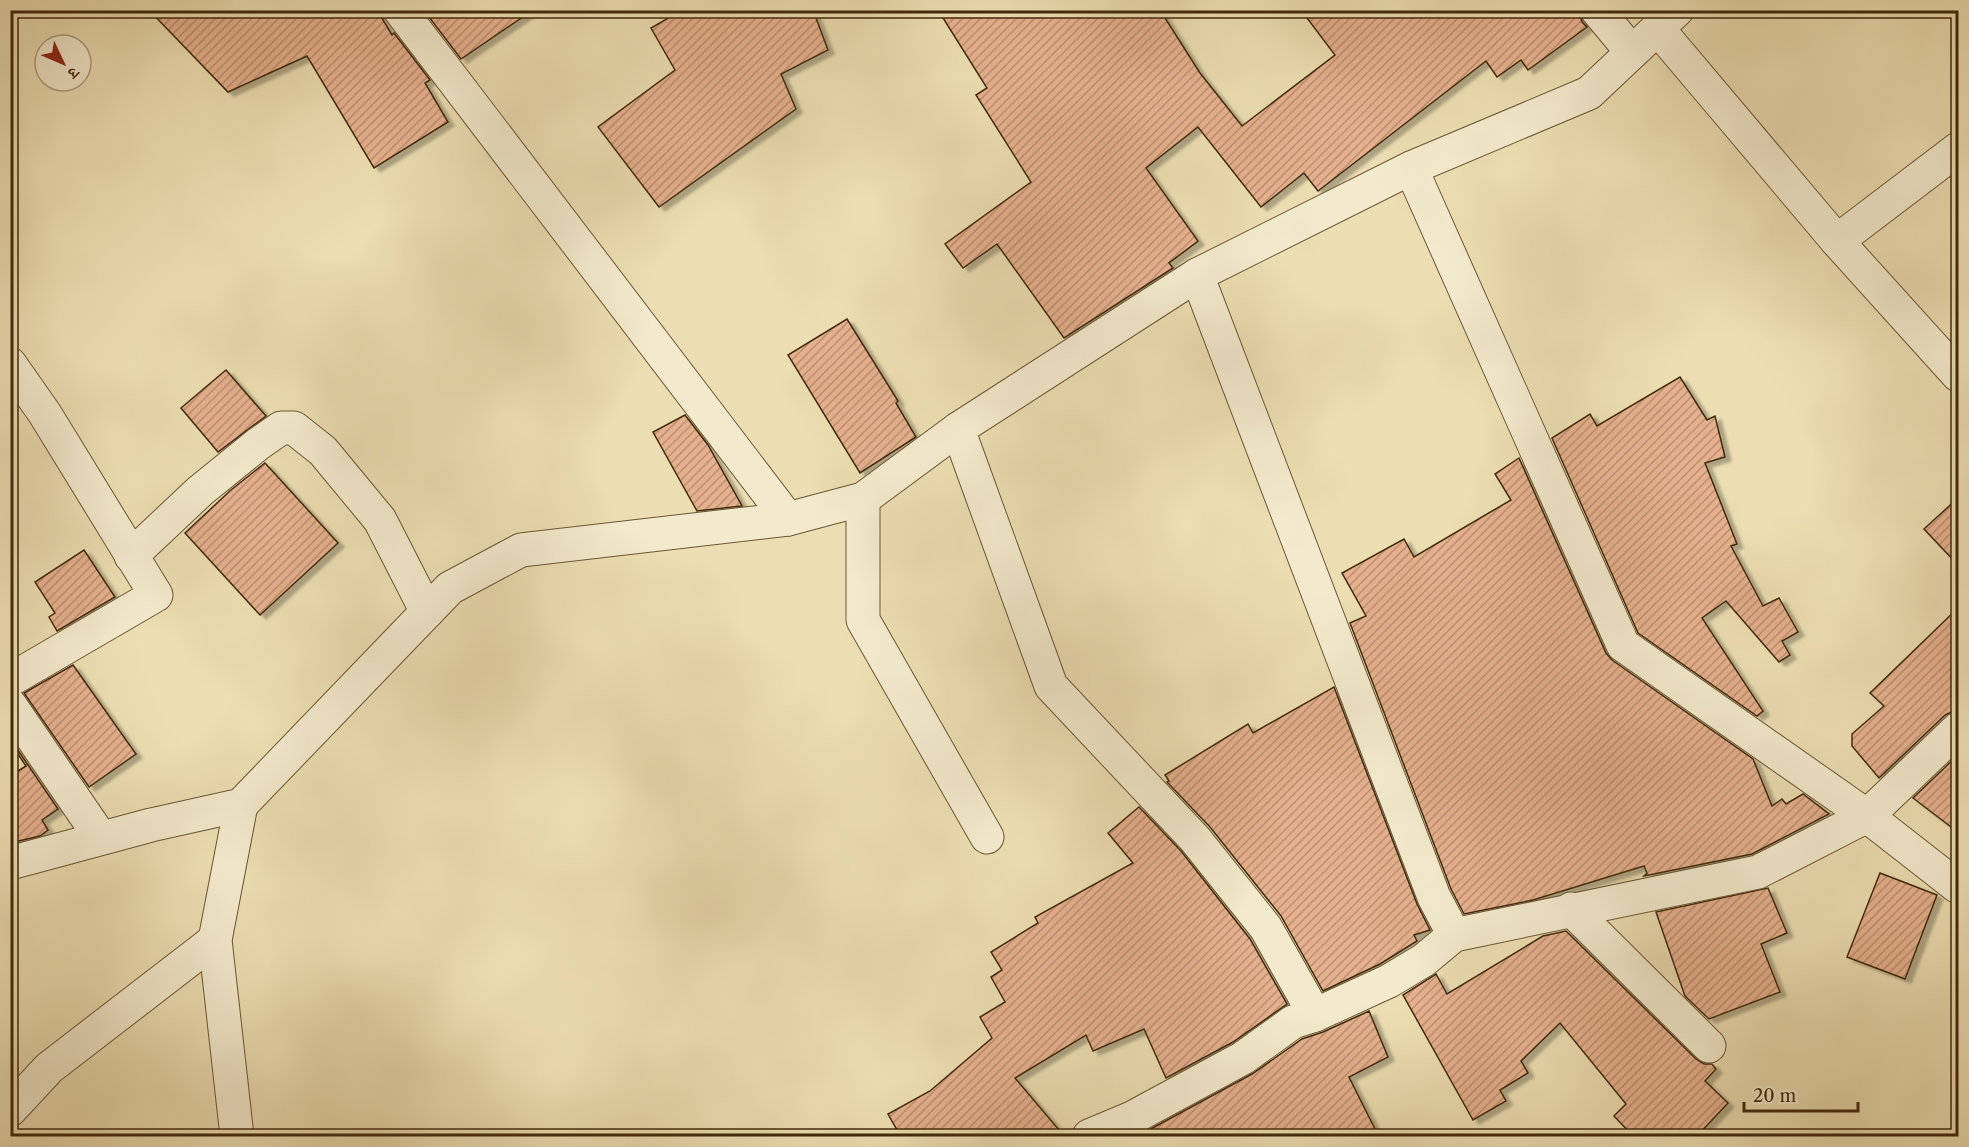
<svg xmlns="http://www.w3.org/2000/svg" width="1969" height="1147" viewBox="0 0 1969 1147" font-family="'Libre Caslon Text','Noto Serif Devanagari',serif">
  <defs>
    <pattern id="building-hatch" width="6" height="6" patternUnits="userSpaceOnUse" patternTransform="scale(1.5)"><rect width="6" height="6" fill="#e5b08d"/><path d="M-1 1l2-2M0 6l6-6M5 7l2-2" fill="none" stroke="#bb8f71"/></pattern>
    <filter id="shadow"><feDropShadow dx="6" dy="4" stdDeviation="1.5" flood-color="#0004"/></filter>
  </defs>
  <rect width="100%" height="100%" fill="#ecdeb2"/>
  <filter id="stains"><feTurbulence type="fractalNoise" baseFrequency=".00333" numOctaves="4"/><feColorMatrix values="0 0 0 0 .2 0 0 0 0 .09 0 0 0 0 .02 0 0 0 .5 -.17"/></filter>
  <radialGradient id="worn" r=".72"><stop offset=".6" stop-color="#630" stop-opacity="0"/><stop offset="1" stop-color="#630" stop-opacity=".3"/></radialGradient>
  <g fill="url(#building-hatch)" stroke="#41290b" stroke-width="1.5" filter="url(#shadow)">
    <path d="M149,10H377L392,35L394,33L430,80L425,83L448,122L374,168L307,56L228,92Z"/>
    <path d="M429,10H533L461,59L426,13Z"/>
    <path d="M682,10H813L828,50L781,74L796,109L659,207L598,127L675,70L651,28Z"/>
    <path d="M938,10H1160L1200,73L1242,126L1335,55L1301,10H1579L1582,22L1587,27L1528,70L1521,60L1497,77L1486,61L1318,191L1304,173L1261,207L1198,127L1146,168L1198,241L1169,263L1173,268L1064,338L997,244L963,268L945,244L1031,182L976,95L987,88Z"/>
    <path d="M847,319L898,401L896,403L916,437L860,473L788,355Z"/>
    <path d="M226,370L266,416L218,452L181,408Z"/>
    <path d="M1680,377L1707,420L1715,416L1725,457L1705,463L1737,544L1731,546L1763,606L1779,598L1798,632L1782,641L1790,655L1779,662L1726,601L1702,618L1763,711L1757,716L1638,633L1552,438L1590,414L1597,426Z"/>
    <path d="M685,415L708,445L742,506L697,511L653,432Z"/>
    <path d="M1519,458L1606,653L1612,660L1753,759L1772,806L1782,799L1786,804L1803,794L1829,814L1752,854L1644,876L1647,873L1644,866L1533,900L1464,914L1451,889L1350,623L1366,616L1342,573L1404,539L1414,557L1511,500L1495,474Z"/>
    <path d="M265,463L338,543L260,615L185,533L231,490Z"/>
    <path d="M1959,497V566L1924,529Z"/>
    <path d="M84,550L115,597L57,631L49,617L55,613L35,582Z"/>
    <path d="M1959,607V711H1953L1945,715L1879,778L1852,746V734L1884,706L1870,693Z"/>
    <path d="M73,665L136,754L89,787L24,693Z"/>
    <path d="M1334,687L1417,904L1430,930L1414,935L1417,941L1380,964L1323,991L1281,916L1210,827L1167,782L1169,781L1165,775L1248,724L1253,733Z"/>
    <path d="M13,743L58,809L42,820L48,830L40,836L10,843V776L26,766L11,744Z"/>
    <path d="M1959,754V833L1913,798Z"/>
    <path d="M1139,807L1181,851L1250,939L1287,1004L1233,1042L1166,1078L1144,1029L1093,1051L1086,1035L1015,1078L1065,1137H901L888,1114L930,1091L992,1038L980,1017L1005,1002L991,977L1002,970L991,952L1038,923L1035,917L1133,863L1108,833Z"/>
    <path d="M1880,873L1937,895L1905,979L1847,957Z"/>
    <path d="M1768,888L1787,933L1761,944L1780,992L1709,1019L1685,996L1656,912Z"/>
    <path d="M1566,931L1696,1059L1704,1064H1712L1716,1069L1705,1081L1728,1103L1696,1137H1634L1614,1116L1626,1104L1560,1023L1521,1061L1528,1073L1500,1090L1506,1101L1473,1120L1403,995L1436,974L1447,994L1543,936Z"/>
    <path d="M1369,1011L1388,1057L1349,1077L1379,1137H1136L1252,1074L1302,1039L1323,1032Z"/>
  </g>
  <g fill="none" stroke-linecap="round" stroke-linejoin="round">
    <defs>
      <g id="minor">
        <path d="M400,10L788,519"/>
        <path d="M1597,10L1632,52"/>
        <path d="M1658,29L1837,241L1958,375"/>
        <path d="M1411,168L1623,645L1867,816L1958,887"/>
        <path d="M1837,241L1958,149"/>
        <path d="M1197,275L1434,897L1454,935"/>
        <path d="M10,364L45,414L156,595L10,680"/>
        <path d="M958,429L1051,686L1195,839L1266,928L1315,1015"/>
        <path d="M863,499V620L987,837"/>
        <path d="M131,556L200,491L258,444L281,428H294L323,451L380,520L427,612"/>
        <path d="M10,705L101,838"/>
        <path d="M1571,909L1709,1046"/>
        <path d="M10,1110L49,1068L215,940"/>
        <path d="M237,1136L215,940L241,805"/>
        <path d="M1089,1136L1132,1118L1243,1058L1293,1022L1315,1015L1389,981L1424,960L1454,935L1758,872L1867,816L1958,729"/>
      </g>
      <path id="tertiary" d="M10,863L151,825L241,805L450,588L521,550L788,519L863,499L958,429L1197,275L1411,168L1589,93L1677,10"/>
    </defs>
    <use href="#minor" stroke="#6c5635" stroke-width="35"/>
    <use href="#tertiary" stroke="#6c5635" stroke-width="35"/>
    <use href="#minor" stroke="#f3eacd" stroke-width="33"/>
    <use href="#tertiary" stroke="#f3eacd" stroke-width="33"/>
  </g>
  <rect width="1969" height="1147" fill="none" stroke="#ecdeb2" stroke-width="36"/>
  <rect x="12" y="12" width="1945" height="1123" fill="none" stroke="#41290b" stroke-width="3"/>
  <rect x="18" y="18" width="1933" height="1111" fill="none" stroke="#41290b" stroke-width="1.5"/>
  <g transform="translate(63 63) rotate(134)"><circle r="28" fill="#f3eacd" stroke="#ac9d7f" stroke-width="1.5"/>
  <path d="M0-4.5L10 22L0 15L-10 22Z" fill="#8f2418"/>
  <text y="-9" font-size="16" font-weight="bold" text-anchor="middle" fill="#41290b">उ</text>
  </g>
  <path d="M1744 1102v9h114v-9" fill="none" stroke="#41290b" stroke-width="3"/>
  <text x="1753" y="1102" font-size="18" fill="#41290b" stroke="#f3eacd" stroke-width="4.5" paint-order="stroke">20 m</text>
  <rect width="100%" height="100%" filter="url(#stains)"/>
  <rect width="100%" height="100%" fill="url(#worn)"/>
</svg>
